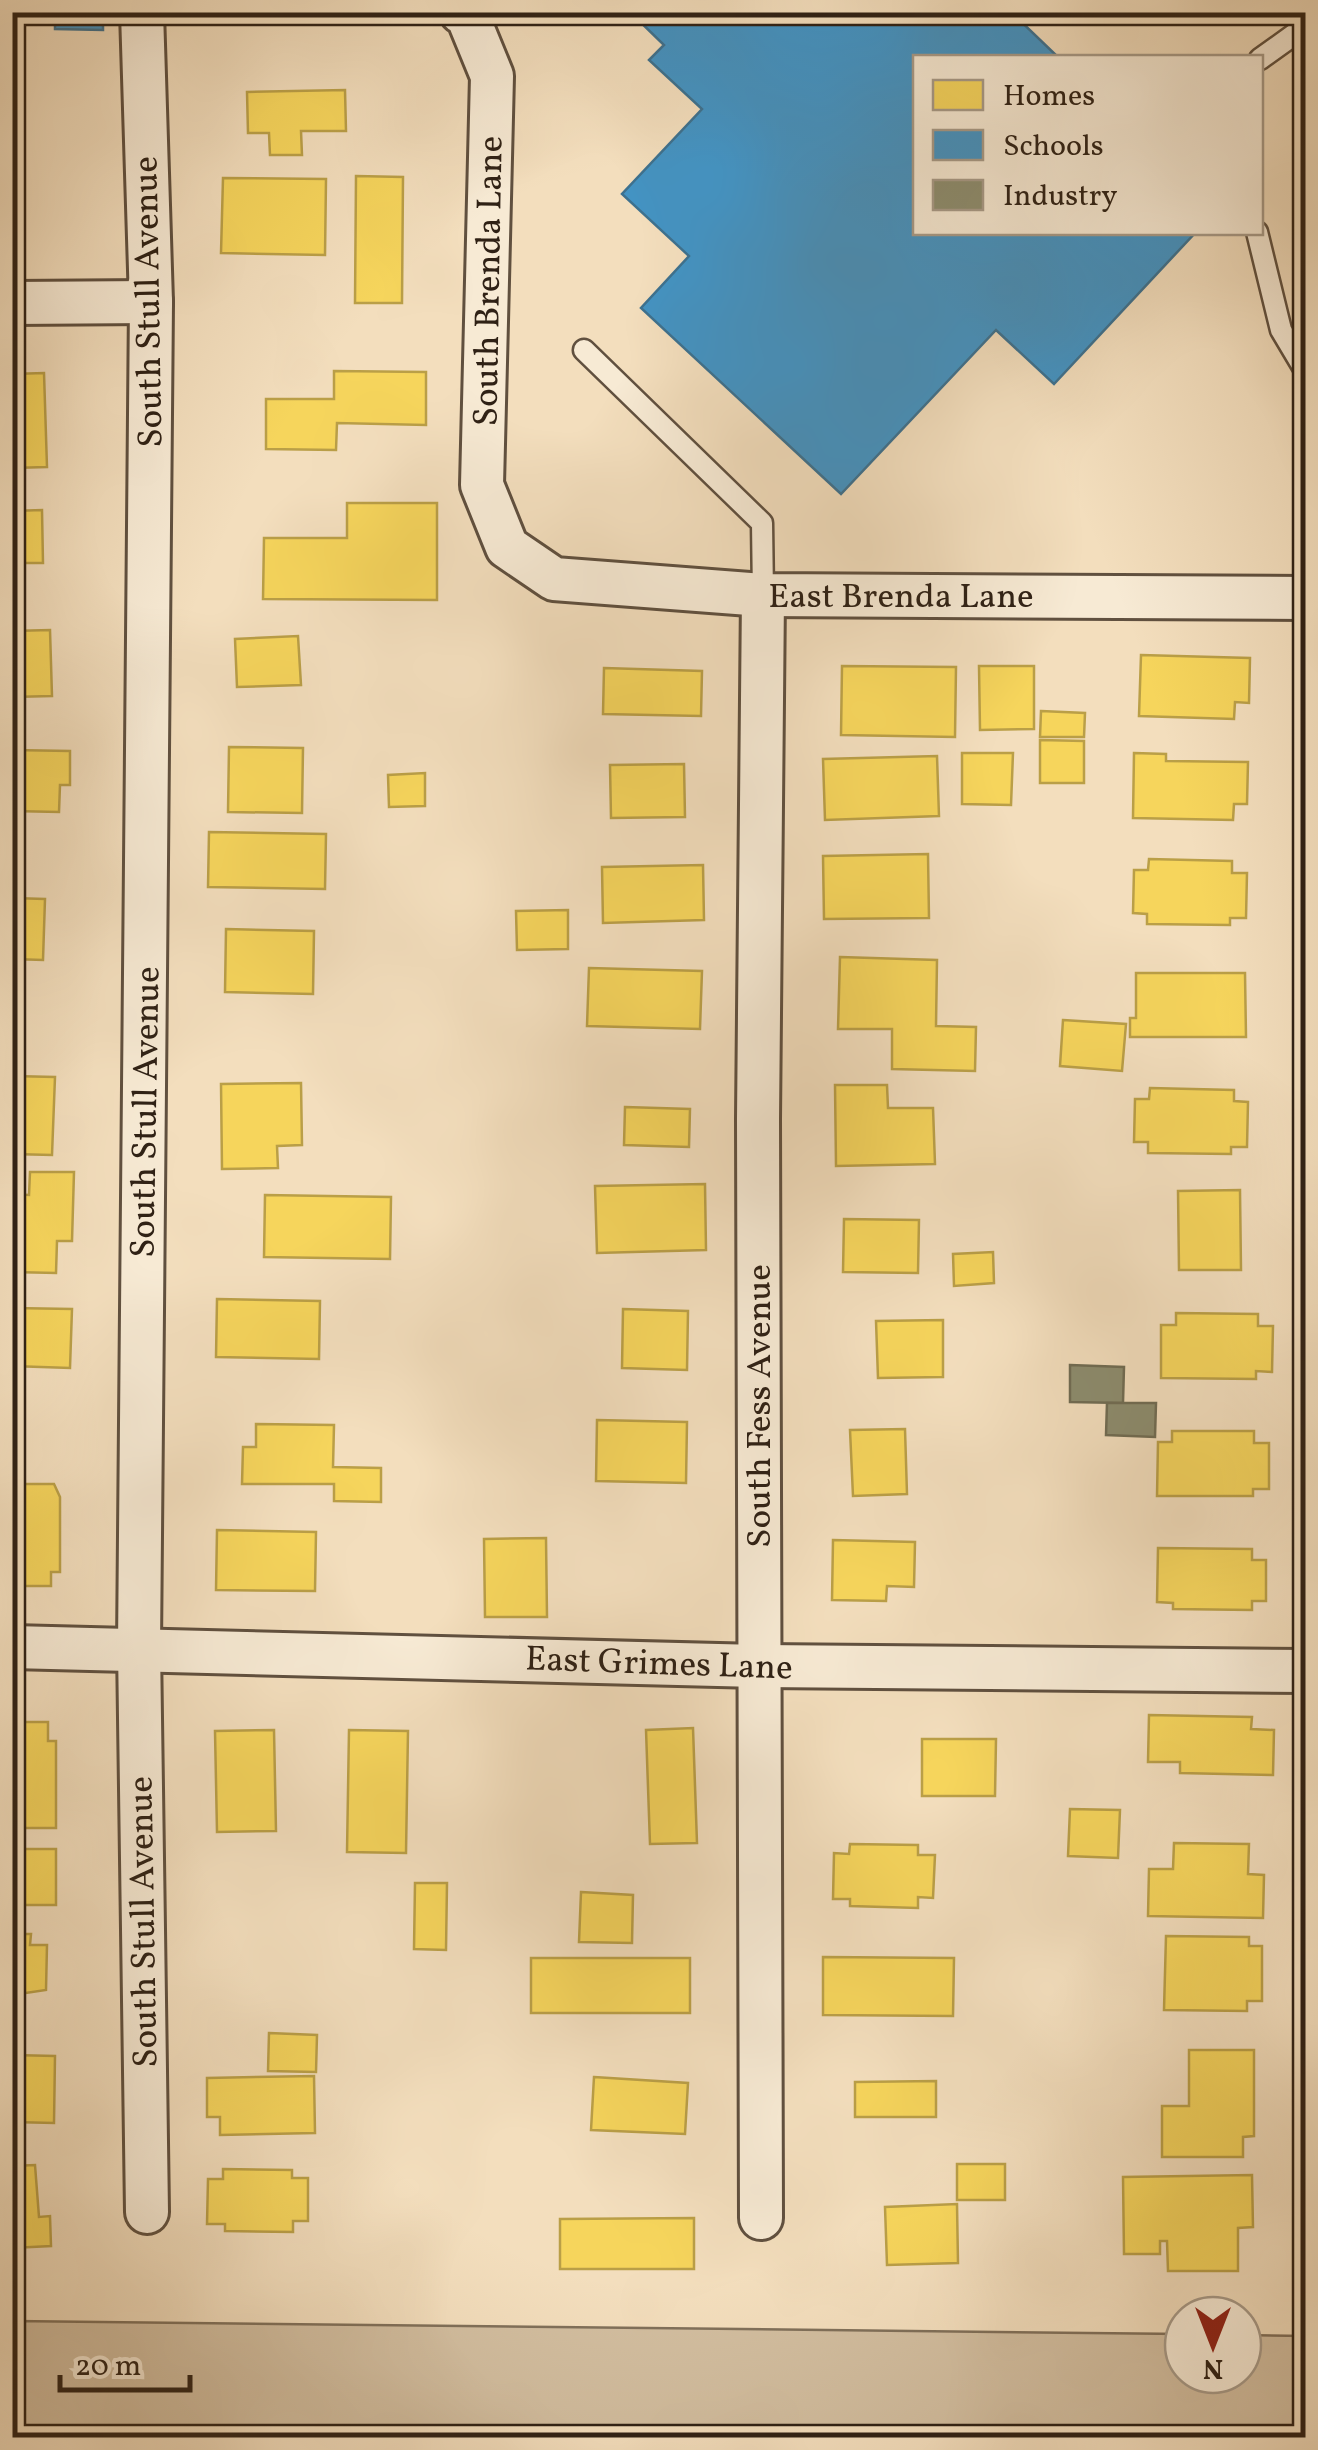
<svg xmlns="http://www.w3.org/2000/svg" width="1318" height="2450" viewBox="0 0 1318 2450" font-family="Vollkorn,serif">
  <rect width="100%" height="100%" fill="#f3debd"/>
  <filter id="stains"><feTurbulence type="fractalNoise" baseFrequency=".002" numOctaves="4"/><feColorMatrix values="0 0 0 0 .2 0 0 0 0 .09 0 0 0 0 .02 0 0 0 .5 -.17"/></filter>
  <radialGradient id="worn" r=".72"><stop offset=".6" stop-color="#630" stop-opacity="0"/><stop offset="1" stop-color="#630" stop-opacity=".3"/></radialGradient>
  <path fill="#d2bea0" stroke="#80705a" stroke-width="2.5" d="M13,2321L1183,2334V2375H1243V2335L1305,2336V2437H13Z"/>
  <g fill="#f6d55c" stroke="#ba9f47" stroke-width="2.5">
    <path d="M345,90L346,131H301L302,155H270L269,133H248L247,92Z"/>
    <path d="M356,176L403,177L402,303H355Z"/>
    <path d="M223,178L326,179L325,255L221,253Z"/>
    <path d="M334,371L426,372V425L337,423L336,450L266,449V399H334Z"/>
    <path d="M44,373L47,467L12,468V374Z"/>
    <path d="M347,503H437V600L263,599L264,538H347Z"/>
    <path d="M42,510L43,563H12V511Z"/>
    <path d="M50,630L52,696L12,697V631Z"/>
    <path d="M298,636L301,685L237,687L235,639Z"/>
    <path d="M1141,655L1250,658L1249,703L1235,702L1234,719L1139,716Z"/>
    <path d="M842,666L956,667L955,737L841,735Z"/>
    <path d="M979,666H1034V729L980,730Z"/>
    <path d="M604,668L702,671L701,716L603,714Z"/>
    <path d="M1041,711L1085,713L1084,737H1040Z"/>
    <path d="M1040,740L1084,741V783H1040Z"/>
    <path d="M229,747L303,748L302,813L228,812Z"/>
    <path d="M12,750L70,751V785H60L59,812L12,811Z"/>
    <path d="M962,753H1013L1011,805L962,804Z"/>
    <path d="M1134,753L1166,754V761L1248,762L1247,804H1234L1233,820L1133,818Z"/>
    <path d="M937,756L939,816L825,820L823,759Z"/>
    <path d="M684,764L685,817L611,818L610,765Z"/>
    <path d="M425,773V806L389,807L388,775Z"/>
    <path d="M209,832L326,834L325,889L208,887Z"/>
    <path d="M928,854L929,918L824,919L823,856Z"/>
    <path d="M1149,859L1232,861V873H1247L1246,918H1230V925L1147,924V914L1133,913L1134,870H1148Z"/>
    <path d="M703,865L704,920L603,923L602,867Z"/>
    <path d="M12,898L45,899L43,960L12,959Z"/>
    <path d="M568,910V949L517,950L516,911Z"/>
    <path d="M226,929L314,931L313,994L225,992Z"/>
    <path d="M840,957L937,960L936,1026L976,1027L975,1071L892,1069V1029H838Z"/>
    <path d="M589,968L702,971L700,1029L587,1026Z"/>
    <path d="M1136,973H1245L1246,1037H1130V1018H1136Z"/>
    <path d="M1063,1020L1126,1024L1122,1071L1060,1066Z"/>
    <path d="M12,1076L55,1077L52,1155L12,1154Z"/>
    <path d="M301,1083L302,1145L277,1146L278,1168L222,1169L221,1084Z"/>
    <path d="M835,1085H887L888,1108H933L935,1164L836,1166Z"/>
    <path d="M1150,1088L1234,1090V1101L1248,1102L1247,1147H1231V1154L1148,1153V1142H1134L1135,1099H1149Z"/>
    <path d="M625,1107L690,1109L689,1147L624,1145Z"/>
    <path d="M30,1172H74L72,1241H57L56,1273L12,1272V1194L29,1195Z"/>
    <path d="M705,1184L706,1250L597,1253L595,1186Z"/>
    <path d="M1240,1190L1241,1270H1179L1178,1191Z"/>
    <path d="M265,1195L391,1197L390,1259L264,1257Z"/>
    <path d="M844,1219L919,1220L918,1273L843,1272Z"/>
    <path d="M993,1252L994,1283L954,1286L953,1254Z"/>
    <path d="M217,1299L320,1301L319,1359L216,1357Z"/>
    <path d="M12,1308L72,1309L70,1368L12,1366Z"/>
    <path d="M623,1309L688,1311L687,1370L622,1368Z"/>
    <path d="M1176,1313L1258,1314V1326H1273L1272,1372L1256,1371V1379L1161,1378V1325H1176Z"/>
    <path d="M943,1320V1377L878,1378L876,1321Z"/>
    <path d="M597,1420L687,1422L686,1483L596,1481Z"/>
    <path d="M256,1424L334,1425L333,1467L381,1468V1502L334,1501V1484H242L243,1447H256Z"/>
    <path d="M905,1429L907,1494L853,1496L850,1430Z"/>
    <path d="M1172,1431H1254V1443H1269V1489H1253V1496H1157L1158,1442H1172Z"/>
    <path d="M12,1484H54L60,1497V1572H51V1586H12Z"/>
    <path d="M217,1530L316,1532L315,1591L216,1590Z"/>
    <path d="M546,1538L547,1617H485L484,1539Z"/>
    <path d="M833,1540L915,1542L914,1587L887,1586L886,1601L832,1600Z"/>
    <path d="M1158,1548L1252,1549V1560H1266V1601H1252V1610L1173,1609V1603L1157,1602Z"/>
    <path d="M1149,1715L1252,1717L1251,1729L1274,1730L1273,1775L1180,1773V1762H1148Z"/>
    <path d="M12,1722H48V1741H56V1828H12Z"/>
    <path d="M693,1728L697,1843L650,1844L646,1730Z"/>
    <path d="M274,1730L276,1831L217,1832L215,1731Z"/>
    <path d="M349,1730L408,1731L406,1853L347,1852Z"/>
    <path d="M922,1739H996L995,1796H922Z"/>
    <path d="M1070,1809L1120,1810L1118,1858L1068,1856Z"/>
    <path d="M1174,1843L1249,1844L1248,1874L1264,1875L1263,1918L1148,1916L1149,1869H1173Z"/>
    <path d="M850,1844L918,1845V1855H935L933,1898L918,1897V1908L850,1906V1899H833L834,1853L849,1854Z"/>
    <rect x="12" y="1849" width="44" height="56"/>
    <path d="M415,1883H447L446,1950L414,1949Z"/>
    <path d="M581,1892L633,1895L632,1943L579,1942Z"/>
    <path d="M12,1934H31L30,1945H47L46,1990L12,1995Z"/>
    <path d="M1166,1936L1249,1937V1946H1262V2001H1247V2011L1164,2010Z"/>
    <path d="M823,1957L954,1958L953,2016L823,2015Z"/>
    <rect x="531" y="1958" width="159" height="55"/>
    <path d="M269,2033L317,2035L316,2072L268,2071Z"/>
    <path d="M1189,2050H1254V2136L1243,2137V2157H1162V2106H1189Z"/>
    <path d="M12,2055L55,2056L54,2123L12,2122Z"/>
    <path d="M314,2076L315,2133L220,2135V2117H207V2078Z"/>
    <path d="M594,2077L688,2083L685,2134L591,2130Z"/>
    <path d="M936,2081V2117H855V2082Z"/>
    <rect x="957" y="2164" width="48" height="36"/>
    <path d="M35,2165L39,2217L50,2216L51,2246L12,2248V2166Z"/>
    <path d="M223,2169L292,2170V2178H308V2221H293V2232L225,2231V2224H207L208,2179H223Z"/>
    <path d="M1252,2175L1253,2227L1238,2228V2271H1168L1167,2241H1160V2254H1124L1123,2177Z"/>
    <path d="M957,2204L958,2263L887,2265L885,2207Z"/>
    <path d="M694,2218V2269H560V2219Z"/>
  </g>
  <g fill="#4393c3" stroke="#3d718f" stroke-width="2.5">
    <path d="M55,12H103V30L55,29Z"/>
    <path d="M630,12H1011L1059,58H916V232H1196L1054,384L996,330L841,494L641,308L689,256L622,194L702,109L649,60L664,45Z"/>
  </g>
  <g fill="#8c8c6e" stroke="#706c53" stroke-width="2.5">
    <path d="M1070,1365L1124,1367L1123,1403L1070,1402Z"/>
    <path d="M1107,1403H1156L1155,1437L1106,1435Z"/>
  </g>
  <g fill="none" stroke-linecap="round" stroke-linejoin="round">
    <defs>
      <g id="lane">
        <path d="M1260,59L1306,26"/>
        <path d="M1257,232L1281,330L1306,372"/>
        <path d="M584,350L762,523L763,595"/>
      </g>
      <g id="street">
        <path d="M142,12L151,302L139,1647L147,2212"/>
        <path d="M461,12L467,15L492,76L482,485L507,547L554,579L763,595L1306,598"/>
        <path d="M12,303L151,302"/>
        <path d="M12,1647L758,1666L1306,1671"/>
        <path d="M761,2218L758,1119L763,595"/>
      </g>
    </defs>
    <use href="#lane" stroke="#60503f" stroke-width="25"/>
    <use href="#street" stroke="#60503f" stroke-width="48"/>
    <use href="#lane" stroke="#f7ead4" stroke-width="20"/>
    <use href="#street" stroke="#f7ead4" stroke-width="42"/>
  </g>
  <g text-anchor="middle" stroke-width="10" stroke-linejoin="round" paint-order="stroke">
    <g font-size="35" fill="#2f2115" stroke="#f7ead4">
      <text transform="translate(487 281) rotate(-89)" y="12">South Brenda Lane</text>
      <text transform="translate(147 302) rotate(-91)" y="12">South Stull Avenue</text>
      <text x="901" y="607">East Brenda Lane</text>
      <text transform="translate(144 1112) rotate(-89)" y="12">South Stull Avenue</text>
      <text transform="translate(758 1406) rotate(-90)" y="12">South Fess Avenue</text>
      <text transform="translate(659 1662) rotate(2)" y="12">East Grimes Lane</text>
      <text transform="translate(142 1922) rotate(-91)" y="12">South Stull Avenue</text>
    </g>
  </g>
  <rect width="1318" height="2450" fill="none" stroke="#f3debd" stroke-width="50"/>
  <rect x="15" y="15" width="1288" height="2420" fill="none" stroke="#2f2115" stroke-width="5"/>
  <rect x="25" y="25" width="1268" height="2400" fill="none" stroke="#2f2115" stroke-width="2.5"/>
  <rect x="913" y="55" width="350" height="180" fill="#f7ead4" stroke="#a79a88" stroke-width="2.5"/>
  <rect x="933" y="80" width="50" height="30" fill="#f6d55c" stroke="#a79a88" stroke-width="2.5"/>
  <text x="1003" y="105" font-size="30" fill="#2f2115">Homes</text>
  <rect x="933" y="130" width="50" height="30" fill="#4393c3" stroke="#a79a88" stroke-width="2.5"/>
  <text x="1003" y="155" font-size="30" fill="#2f2115">Schools</text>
  <rect x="933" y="180" width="50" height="30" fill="#8c8c6e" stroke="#a79a88" stroke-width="2.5"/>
  <text x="1003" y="205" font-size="30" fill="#2f2115">Industry</text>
  <g transform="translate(1213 2345) rotate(180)"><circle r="48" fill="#f7ead4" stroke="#a79a88" stroke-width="2.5"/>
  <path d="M0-8L18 38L0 25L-18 38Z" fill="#8f2418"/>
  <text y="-15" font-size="28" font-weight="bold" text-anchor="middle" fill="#2f2115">N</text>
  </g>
  <path d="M60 2375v15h130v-15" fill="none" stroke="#2f2115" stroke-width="5"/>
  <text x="75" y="2375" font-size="30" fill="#2f2115" stroke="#f7ead4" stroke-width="8" paint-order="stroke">20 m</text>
  <rect width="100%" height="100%" filter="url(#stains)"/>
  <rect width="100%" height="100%" fill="url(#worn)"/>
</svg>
